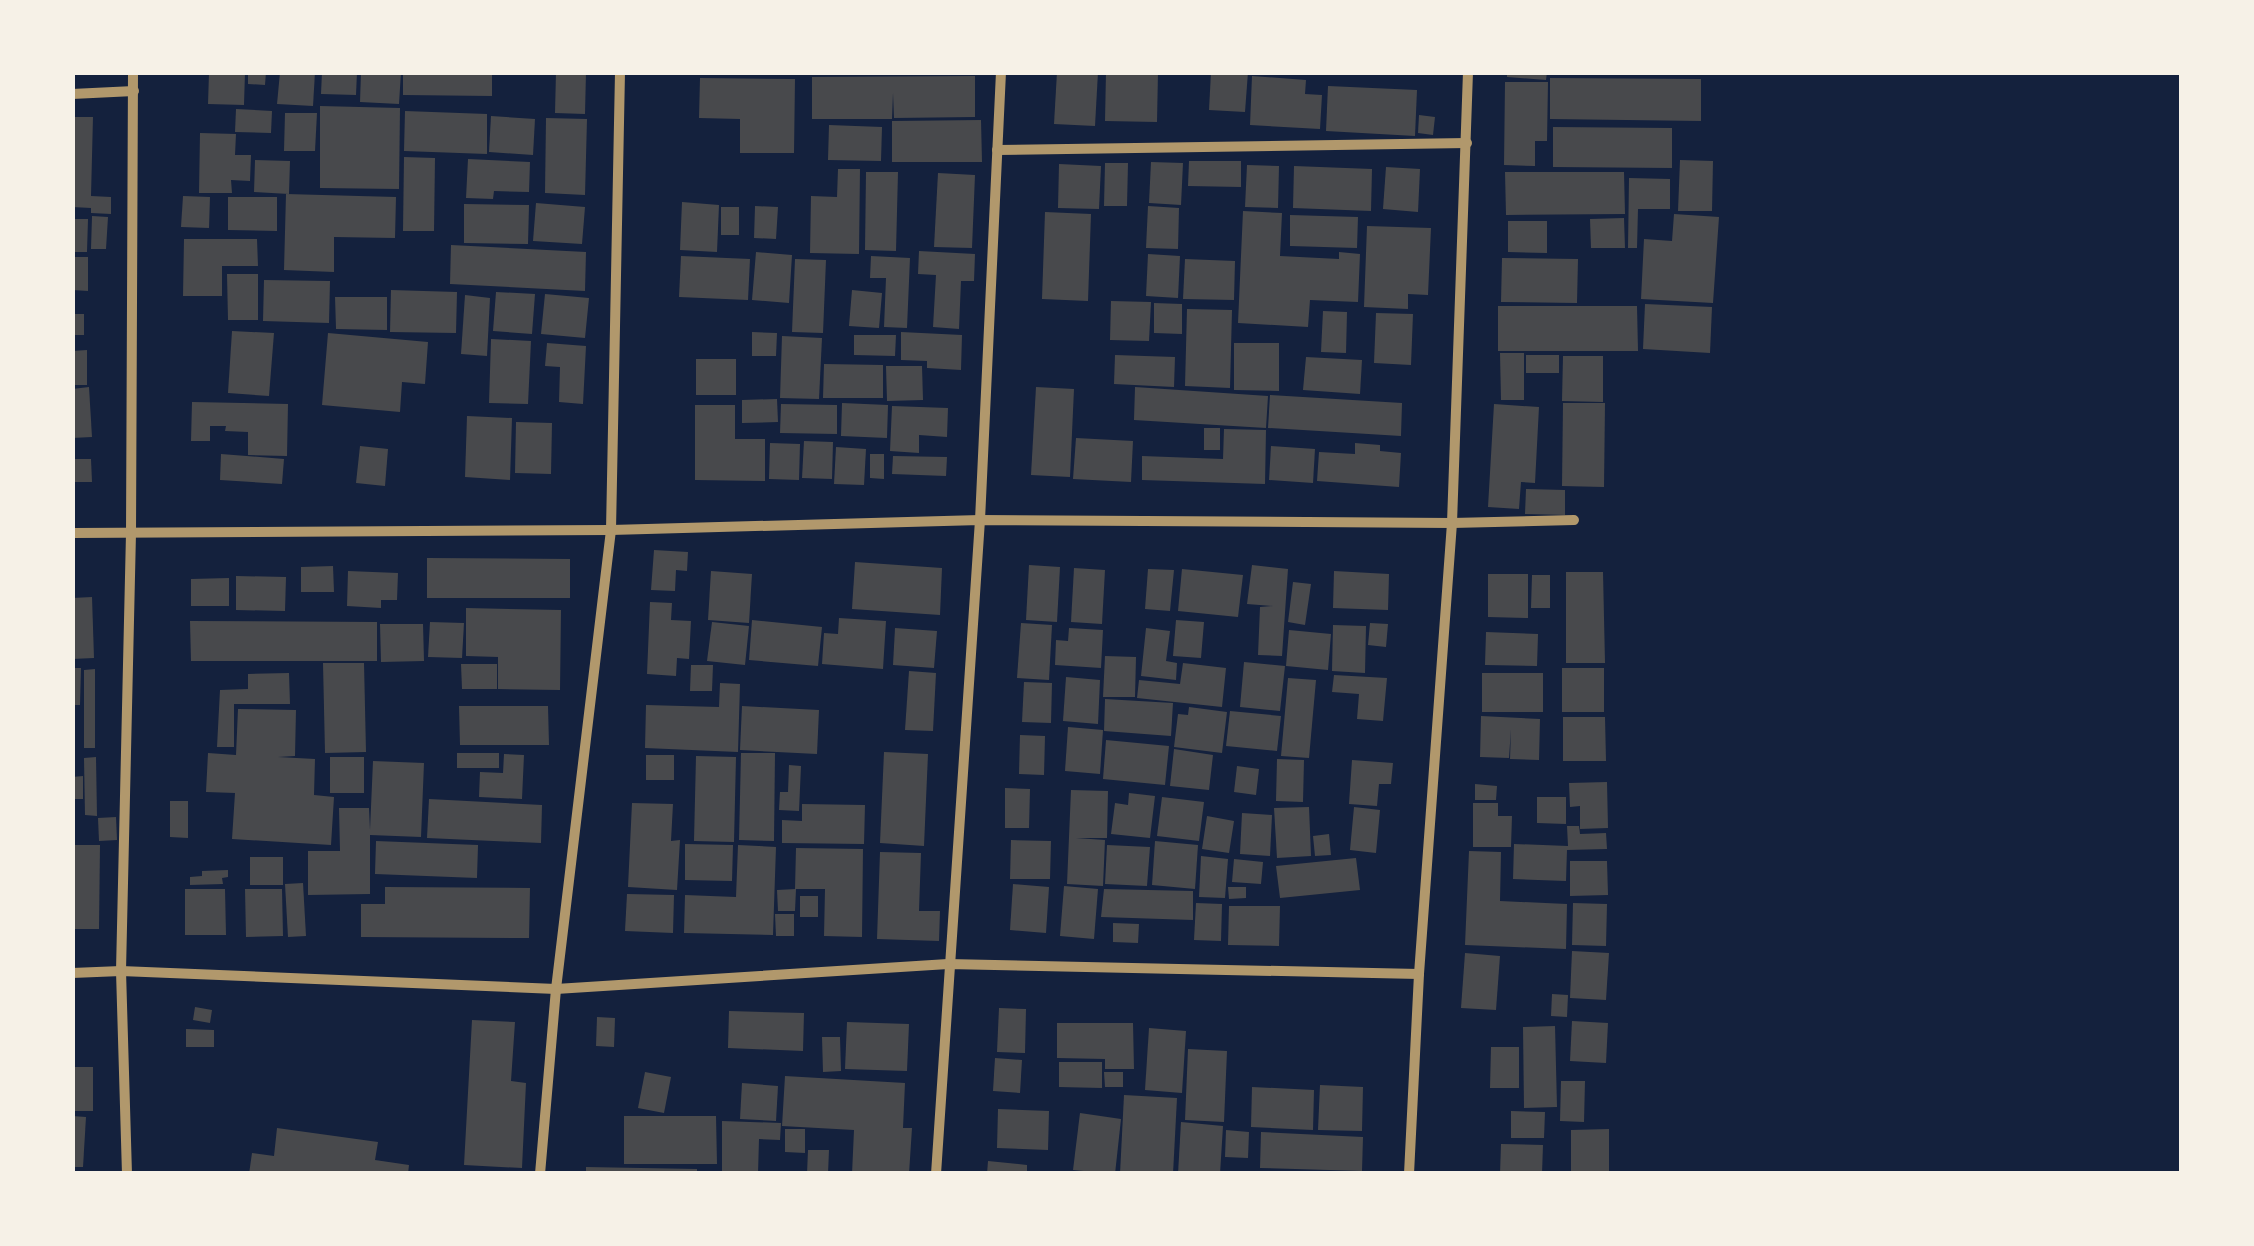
<svg xmlns="http://www.w3.org/2000/svg" width="2254" height="1246" viewBox="0 0 2254 1246" font-family="'Work Sans',sans-serif">
  <rect width="100%" height="100%" fill="#14213d"/>
  <g fill="#48494c">
    <path d="M209,72H245L244,105L208,104Z"/>
    <path d="M248,72H266L265,85L248,84Z"/>
    <path d="M280,72H315L313,106L277,104Z"/>
    <path d="M322,72H357L356,95L321,94Z"/>
    <path d="M361,72H401L399,104L360,102Z"/>
    <path d="M403,72H492V96L403,95Z"/>
    <path d="M556,72H586L585,114L555,113Z"/>
    <path d="M1057,72H1098L1095,126L1054,124Z"/>
    <path d="M1106,72H1158L1157,122L1105,121Z"/>
    <path d="M1211,72H1248L1245,112L1209,110Z"/>
    <path d="M1507,72H1547L1546,80L1507,77Z"/>
    <path d="M975,76V117L894,118L893,93L892,119H812V77Z"/>
    <path d="M1252,76L1306,80L1305,94L1322,95L1320,129L1250,125Z"/>
    <path d="M700,78L795,79L794,153H740V119L699,118Z"/>
    <path d="M1550,78L1701,79V121L1550,119Z"/>
    <path d="M1505,82H1548L1547,141H1535V166L1504,165Z"/>
    <path d="M1328,86L1417,90L1415,136L1326,131Z"/>
    <path d="M320,106L400,108L399,189L320,188Z"/>
    <path d="M236,109L272,111L271,133L235,132Z"/>
    <path d="M405,111L487,114V154L404,151Z"/>
    <path d="M285,113H317L315,151H284Z"/>
    <path d="M1419,115L1435,117L1433,135L1418,133Z"/>
    <path d="M491,116L535,119L533,155L489,152Z"/>
    <path d="M72,117H93L91,196L111,197V214L91,213V208L72,207Z"/>
    <path d="M546,118L587,119L585,195L545,193Z"/>
    <path d="M981,120L982,162H892V121Z"/>
    <path d="M829,125L882,127L881,161L828,160Z"/>
    <path d="M1553,127L1672,128V168L1553,167Z"/>
    <path d="M200,133L236,134L235,155H251L250,181L231,180L232,193H199Z"/>
    <path d="M404,157L435,158L434,231H403Z"/>
    <path d="M468,159L530,162L529,192L494,191L493,199L466,198Z"/>
    <path d="M255,160L290,161L289,194L254,192Z"/>
    <path d="M1680,160L1713,161L1712,211H1678Z"/>
    <path d="M1189,161H1241V187L1188,186Z"/>
    <path d="M1151,162L1183,163L1181,205L1149,203Z"/>
    <path d="M1105,163H1128L1127,206H1104Z"/>
    <path d="M1059,164L1101,166L1099,209L1058,208Z"/>
    <path d="M1247,165L1279,166L1278,208L1245,207Z"/>
    <path d="M1294,166L1372,169L1371,211L1293,208Z"/>
    <path d="M1386,167L1420,169L1418,212L1383,209Z"/>
    <path d="M838,169H860L859,254L810,253L811,196L837,197Z"/>
    <path d="M866,172H898L896,251L865,250Z"/>
    <path d="M1505,172H1624L1625,214L1506,215Z"/>
    <path d="M938,173L975,175L972,248L934,247Z"/>
    <path d="M1629,178L1670,179V209H1638L1637,248H1628Z"/>
    <path d="M286,194L396,197L395,238L334,237V272L284,270Z"/>
    <path d="M183,196L210,197L209,228L181,227Z"/>
    <path d="M228,197H277V231L228,230Z"/>
    <path d="M682,202L719,205L717,252L680,250Z"/>
    <path d="M536,203L585,207L582,244L533,241Z"/>
    <path d="M464,204L529,205L528,244L464,243Z"/>
    <path d="M755,206L778,207L776,239L754,238Z"/>
    <path d="M1148,206L1179,208L1178,249L1146,248Z"/>
    <rect x="721" y="207" width="18" height="28"/>
    <path d="M1243,211L1282,213L1280,256L1339,259V252L1360,254L1358,302L1310,300L1308,327L1238,323Z"/>
    <path d="M1045,212L1091,214L1088,301L1042,299Z"/>
    <path d="M1674,214L1719,217L1713,303L1641,299L1644,239L1672,241Z"/>
    <path d="M1290,215L1358,217L1357,248L1290,246Z"/>
    <path d="M92,216L108,217L106,249H91Z"/>
    <path d="M1624,218L1625,248H1591L1590,219Z"/>
    <path d="M72,219H88L87,252H72Z"/>
    <path d="M1508,221H1547V253L1508,252Z"/>
    <path d="M1367,226L1431,228L1428,295L1408,294V309L1364,307Z"/>
    <path d="M184,239H257L258,266H222V296H183Z"/>
    <path d="M451,245L586,252L585,291L450,284Z"/>
    <path d="M919,251L975,254L974,281H961L959,329L933,327L936,275L918,274Z"/>
    <path d="M756,252L792,255L789,303L752,300Z"/>
    <path d="M1148,254L1180,256L1178,298L1146,296Z"/>
    <path d="M681,256L750,259L748,300L679,297Z"/>
    <path d="M871,256L910,258L907,328L884,327L886,278H870Z"/>
    <path d="M72,257H88V291L72,290Z"/>
    <path d="M1502,258L1578,259L1577,303L1501,302Z"/>
    <path d="M795,259L826,260L823,333L792,332Z"/>
    <path d="M1185,259L1235,261L1234,300L1183,299Z"/>
    <path d="M227,274H258V320H228Z"/>
    <path d="M264,280L330,281L329,323L263,321Z"/>
    <path d="M391,290L457,292L456,333L390,332Z"/>
    <path d="M852,290L882,293L879,328L849,326Z"/>
    <path d="M496,292L535,294L532,334L493,331Z"/>
    <path d="M545,294L589,298L585,338L541,334Z"/>
    <path d="M465,295L490,298L487,356L461,354Z"/>
    <path d="M335,297H387V330L336,329Z"/>
    <path d="M1111,301L1151,302L1149,341L1110,340Z"/>
    <path d="M1154,303L1182,304V334L1154,333Z"/>
    <path d="M1645,304L1712,307L1710,353L1643,349Z"/>
    <path d="M1498,306H1637L1638,351H1498Z"/>
    <path d="M1187,309L1232,310L1230,388L1185,386Z"/>
    <path d="M1323,311L1347,312L1346,353L1321,352Z"/>
    <path d="M1376,313L1413,314L1411,365L1374,363Z"/>
    <rect x="72" y="314" width="12" height="21"/>
    <path d="M232,331L274,333L269,396L228,393Z"/>
    <path d="M752,332L777,333L776,356H752Z"/>
    <path d="M901,332L962,335L961,370L927,368V361L901,360Z"/>
    <path d="M328,333L428,342L425,384L402,382L400,412L322,405Z"/>
    <path d="M854,335H896L895,356L854,355Z"/>
    <path d="M782,336L822,338L819,399L780,398Z"/>
    <path d="M491,339L531,341L528,404L489,403Z"/>
    <path d="M547,343L586,346L583,404L559,402L560,367L545,366Z"/>
    <path d="M1234,343H1279V391L1234,390Z"/>
    <path d="M87,350V385H72V351Z"/>
    <path d="M1500,353H1524V400H1501Z"/>
    <path d="M1115,355L1175,357L1174,387L1114,384Z"/>
    <rect x="1526" y="355" width="33" height="18"/>
    <path d="M1563,356H1603V402L1562,401Z"/>
    <path d="M1306,357L1362,360L1360,394L1303,390Z"/>
    <rect x="696" y="359" width="40" height="36"/>
    <path d="M824,364L883,365V398H823Z"/>
    <path d="M886,366H922L923,400L887,401Z"/>
    <path d="M89,387L92,437L72,438V389Z"/>
    <path d="M1036,387L1074,389L1070,477L1031,475Z"/>
    <path d="M1135,387L1268,396L1266,428L1134,420Z"/>
    <path d="M1270,395L1402,403L1401,436L1268,428Z"/>
    <path d="M777,399L778,422L742,423V400Z"/>
    <path d="M192,402L288,404L287,456L248,455V432L225,431L226,426H210V441H191Z"/>
    <path d="M842,403L888,405L887,438L841,436Z"/>
    <path d="M1563,403H1605L1604,487L1562,486Z"/>
    <path d="M781,404L837,405V434L780,433Z"/>
    <path d="M1494,404L1539,407L1535,483L1521,482L1519,509L1488,507Z"/>
    <path d="M695,405H735V439H765V481L695,480Z"/>
    <path d="M892,406L948,408L947,437L919,435V453L890,451Z"/>
    <path d="M467,416L512,418L510,480L465,477Z"/>
    <path d="M516,422L552,423L551,474L515,473Z"/>
    <rect x="1204" y="428" width="16" height="22"/>
    <path d="M1224,429L1266,430L1265,484L1142,480V456L1223,459Z"/>
    <path d="M1076,438L1133,441L1131,482L1073,479Z"/>
    <path d="M804,441L833,442L832,479L802,478Z"/>
    <path d="M770,443L800,444L799,480L769,479Z"/>
    <path d="M1355,443L1380,445V451L1401,453L1399,487L1317,481L1319,452L1355,454Z"/>
    <path d="M360,446L388,449L385,486L356,483Z"/>
    <path d="M1271,446L1315,449L1313,483L1269,480Z"/>
    <path d="M836,447L866,449L864,485L834,484Z"/>
    <path d="M221,454L284,459L282,484L220,480Z"/>
    <path d="M870,454H884V479L870,478Z"/>
    <path d="M893,456L947,457L946,476L892,474Z"/>
    <path d="M72,459H91L92,482H72Z"/>
    <path d="M1526,489L1565,490V515L1525,514Z"/>
    <path d="M654,550L688,552L687,571L676,570L675,591L651,590Z"/>
    <path d="M427,558L570,559V598H427Z"/>
    <path d="M855,562L942,568L940,615L852,609Z"/>
    <path d="M1029,565L1060,567L1057,622L1026,620Z"/>
    <path d="M1252,565L1288,569L1282,656L1258,655L1260,607L1273,606L1247,604Z"/>
    <path d="M333,566L334,592H301V567Z"/>
    <path d="M1074,568L1105,570L1102,624L1071,622Z"/>
    <path d="M1148,569L1174,570L1170,611L1145,609Z"/>
    <path d="M1182,569L1243,575L1238,617L1178,611Z"/>
    <path d="M348,571L398,573L397,600H381V608L347,606Z"/>
    <path d="M711,571L752,574L749,623L708,620Z"/>
    <path d="M1334,571L1389,574L1388,610L1333,608Z"/>
    <path d="M1566,572H1603L1605,663H1566Z"/>
    <path d="M1488,574H1528V618L1488,617Z"/>
    <path d="M1532,575H1550V608H1531Z"/>
    <path d="M236,576L286,577L285,611L236,610Z"/>
    <path d="M229,578V606H191V579Z"/>
    <path d="M1293,582L1311,584L1305,625L1288,622Z"/>
    <path d="M92,597L94,658L72,659V598Z"/>
    <path d="M650,602L672,603L671,620L691,621L689,659L677,658L676,676L647,674Z"/>
    <path d="M466,608L561,610L560,690L498,689V657L466,656Z"/>
    <path d="M839,618L886,621L883,669L822,664L824,633L838,634Z"/>
    <path d="M752,620L822,627L818,666L749,660Z"/>
    <path d="M1176,620L1204,622L1201,658L1173,656Z"/>
    <path d="M190,621L377,622V661H191Z"/>
    <path d="M430,622L464,623L462,658L428,657Z"/>
    <path d="M712,622L749,626L745,665L707,661Z"/>
    <path d="M1021,623L1052,625L1049,680L1017,678Z"/>
    <path d="M1370,623L1388,624L1386,647L1368,645Z"/>
    <path d="M380,624H423L424,661L381,662Z"/>
    <path d="M1333,625L1366,626L1365,673L1332,671Z"/>
    <path d="M895,628L937,631L934,668L893,665Z"/>
    <path d="M1069,628L1103,630L1101,668L1055,665L1056,640L1068,641Z"/>
    <path d="M1146,628L1170,631L1166,661L1177,663L1176,680L1141,676Z"/>
    <path d="M1289,630L1331,634L1328,670L1286,666Z"/>
    <path d="M1486,632L1538,634L1537,666L1485,665Z"/>
    <path d="M1105,656L1136,657L1135,697H1103Z"/>
    <path d="M1244,662L1285,666L1280,711L1240,707Z"/>
    <path d="M323,663H364L366,752L325,753Z"/>
    <path d="M1183,663L1226,668L1222,707L1137,698L1139,680L1180,684Z"/>
    <path d="M461,664H497V689H462Z"/>
    <path d="M691,665H713L712,691H690Z"/>
    <path d="M72,668H81L80,705H72Z"/>
    <rect x="1562" y="668" width="42" height="44"/>
    <path d="M95,669V748H84V670Z"/>
    <path d="M909,671L936,673L933,731L905,730Z"/>
    <path d="M289,673L290,704H234V747H217L220,690L248,689V674Z"/>
    <rect x="1482" y="673" width="61" height="39"/>
    <path d="M1334,675L1387,678L1383,721L1357,719L1359,694L1332,692Z"/>
    <path d="M1066,677L1100,680L1098,724L1063,721Z"/>
    <path d="M1288,678L1316,680L1309,758L1281,756Z"/>
    <path d="M1024,682L1052,683L1051,723L1022,722Z"/>
    <path d="M720,683L740,684L738,752L645,748L646,705L719,707Z"/>
    <path d="M1105,699L1173,703L1171,736L1104,731Z"/>
    <path d="M459,706H548L549,745H460Z"/>
    <path d="M742,706L819,710L817,754L740,750Z"/>
    <path d="M1189,707L1227,712L1222,753L1174,747L1178,714L1188,715Z"/>
    <path d="M238,709L296,710L295,756L278,757L315,759L314,795L334,797L331,845L232,839L235,793L206,792L208,753L236,755Z"/>
    <path d="M1230,711L1281,716L1277,751L1226,746Z"/>
    <path d="M1481,716L1540,719L1539,760L1510,759L1511,729L1509,758L1480,757Z"/>
    <path d="M1563,717H1605L1606,761H1563Z"/>
    <path d="M1068,727L1103,730L1100,774L1065,771Z"/>
    <path d="M1020,735L1045,736L1044,775L1019,774Z"/>
    <path d="M1106,740L1169,746L1165,785L1103,779Z"/>
    <path d="M1174,749L1213,755L1209,790L1170,786Z"/>
    <path d="M884,752L928,754L924,846L880,843Z"/>
    <rect x="457" y="753" width="42" height="15"/>
    <path d="M741,753H775L774,841L739,840Z"/>
    <path d="M504,754L524,755L522,799L479,797L480,772L503,773Z"/>
    <rect x="646" y="755" width="28" height="25"/>
    <path d="M696,756L736,757L734,842L694,841Z"/>
    <path d="M96,757L97,816L85,815L84,758Z"/>
    <rect x="330" y="757" width="34" height="36"/>
    <path d="M1277,759L1304,760L1303,802L1276,801Z"/>
    <path d="M1352,760L1393,763L1391,784H1379L1377,806L1349,804Z"/>
    <path d="M373,761L424,763L421,837L370,835V894L308,895V851H340L339,808H369L370,830Z"/>
    <path d="M789,765L801,766L799,811L779,810L780,792H788Z"/>
    <path d="M1237,766L1259,769L1256,795L1234,792Z"/>
    <path d="M83,776V799H72V777Z"/>
    <path d="M1607,782L1608,828L1580,829V806L1570,807L1569,783Z"/>
    <path d="M1475,784L1497,786L1496,800H1475Z"/>
    <path d="M1005,788L1030,789L1029,828H1005Z"/>
    <path d="M1071,790L1108,791L1107,838H1076L1105,840L1103,886L1067,884Z"/>
    <path d="M1129,793L1155,796L1150,838L1111,834L1115,803L1128,805Z"/>
    <path d="M1162,797L1204,802L1199,841L1157,836Z"/>
    <path d="M1537,797H1566V824L1537,823Z"/>
    <path d="M429,799L542,805L541,843L427,838Z"/>
    <path d="M170,801H188V838L170,837Z"/>
    <path d="M632,803L673,804L671,841L680,840L677,890L628,887Z"/>
    <path d="M1473,803H1498V816H1512L1511,847H1473Z"/>
    <path d="M802,804L865,805L864,844L782,843V820L802,821Z"/>
    <path d="M1309,807L1311,856L1277,858L1274,808Z"/>
    <path d="M1354,807L1380,810L1376,853L1350,850Z"/>
    <path d="M1242,813L1272,815L1270,856L1240,854Z"/>
    <path d="M1207,816L1234,821L1229,853L1202,849Z"/>
    <path d="M116,817L117,840L99,841L98,818Z"/>
    <path d="M1567,826H1579L1580,834L1606,833L1607,849L1567,850L1566,881L1513,879L1514,844L1568,846Z"/>
    <path d="M1329,834L1331,855L1315,856L1313,836Z"/>
    <path d="M1011,840L1051,841L1050,879H1010Z"/>
    <path d="M376,841L478,845L477,878L375,874Z"/>
    <path d="M1155,841L1198,845L1195,889L1152,885Z"/>
    <path d="M685,844L733,845L732,881L685,880Z"/>
    <path d="M72,845H100L99,929H72Z"/>
    <path d="M738,845L776,847L773,935L684,933L685,895L736,897Z"/>
    <path d="M1107,845L1150,847L1147,886L1105,884Z"/>
    <path d="M796,848L863,849L862,937L824,936L825,889H795Z"/>
    <path d="M1469,851L1501,852L1500,901L1567,904L1566,949L1465,945Z"/>
    <path d="M880,852L921,853L919,911H940L939,941L877,939Z"/>
    <path d="M1201,856L1228,859L1225,898L1199,897Z"/>
    <rect x="250" y="857" width="33" height="28"/>
    <path d="M1356,858L1360,890L1280,898L1276,866Z"/>
    <path d="M1234,859L1263,862L1261,884L1232,882Z"/>
    <path d="M1570,861H1607L1608,895L1570,896Z"/>
    <path d="M228,870V877L222,878L223,884L190,885V877L202,876V871Z"/>
    <path d="M303,883L306,936L288,937L285,884Z"/>
    <path d="M1013,884L1049,887L1046,933L1010,930Z"/>
    <path d="M1064,886L1098,889L1094,939L1060,936Z"/>
    <path d="M385,887L530,888L529,938L361,937V904H385Z"/>
    <path d="M1228,887H1246V898L1229,899Z"/>
    <path d="M185,889H225L226,935H185Z"/>
    <path d="M245,889H282L283,936L246,937Z"/>
    <path d="M796,889L795,911H778L777,890Z"/>
    <path d="M1104,889L1193,891V920L1101,917Z"/>
    <path d="M627,894L674,895L673,933L625,931Z"/>
    <rect x="800" y="896" width="18" height="21"/>
    <path d="M1196,903L1222,904L1221,941L1194,940Z"/>
    <path d="M1573,903L1607,904L1606,946L1572,945Z"/>
    <path d="M1229,906H1280L1279,946L1228,945Z"/>
    <path d="M775,914H794V936H776Z"/>
    <path d="M1113,923L1139,924L1138,943L1113,942Z"/>
    <path d="M1572,951L1609,953L1606,1000L1570,998Z"/>
    <path d="M1465,953L1500,956L1496,1010L1461,1008Z"/>
    <path d="M1552,994L1568,995L1567,1017L1551,1016Z"/>
    <path d="M195,1007L212,1010L210,1023L193,1020Z"/>
    <path d="M999,1008L1026,1009L1025,1053L997,1052Z"/>
    <path d="M729,1011L804,1013L803,1051L728,1048Z"/>
    <path d="M597,1017L615,1018L614,1047L596,1046Z"/>
    <path d="M472,1020L515,1022L511,1081L526,1083L522,1168L464,1165Z"/>
    <path d="M1572,1021L1608,1023L1606,1063L1570,1061Z"/>
    <path d="M847,1022L909,1024L907,1071L845,1069Z"/>
    <path d="M1057,1023H1133L1134,1069H1105V1059L1057,1058Z"/>
    <path d="M1555,1026L1557,1107L1524,1108L1523,1027Z"/>
    <path d="M1149,1028L1186,1031L1182,1093L1145,1090Z"/>
    <path d="M186,1029L214,1030V1047H186Z"/>
    <path d="M822,1037H840L841,1071L823,1072Z"/>
    <path d="M1491,1047H1519V1088H1490Z"/>
    <path d="M1188,1049L1227,1051L1224,1122L1185,1120Z"/>
    <path d="M995,1058L1022,1060L1020,1093L993,1091Z"/>
    <path d="M1059,1062H1102V1088L1059,1087Z"/>
    <rect x="72" y="1067" width="21" height="44"/>
    <path d="M645,1072L671,1077L664,1113L638,1108Z"/>
    <path d="M1104,1072H1123V1087H1105Z"/>
    <path d="M785,1076L905,1083L903,1128H912L909,1174H852L854,1130L782,1126Z"/>
    <path d="M1561,1081H1585L1584,1122L1560,1121Z"/>
    <path d="M742,1083L778,1086L776,1121L740,1119Z"/>
    <path d="M1320,1085L1363,1087L1362,1131L1318,1130Z"/>
    <path d="M1252,1087L1314,1090L1313,1130L1251,1127Z"/>
    <path d="M1124,1095L1177,1098L1173,1174H1120Z"/>
    <path d="M998,1109L1049,1111L1048,1150L997,1148Z"/>
    <path d="M1511,1111L1545,1112L1544,1138H1511Z"/>
    <path d="M1080,1113L1121,1119L1115,1174L1073,1170Z"/>
    <path d="M72,1116L86,1117L83,1167H72Z"/>
    <path d="M624,1116H716L717,1164H624Z"/>
    <path d="M722,1121L781,1123L780,1140L759,1139L758,1174H722Z"/>
    <path d="M1181,1122L1223,1126L1220,1174H1178Z"/>
    <path d="M277,1128L378,1142L375,1160L409,1165L408,1174H249L252,1153L274,1156Z"/>
    <path d="M785,1129H805V1153L785,1152Z"/>
    <path d="M1609,1129V1174H1571V1130Z"/>
    <path d="M1226,1130L1249,1132L1248,1158L1225,1157Z"/>
    <path d="M1261,1132L1363,1137L1362,1171L1260,1168Z"/>
    <path d="M1501,1144L1543,1145L1542,1174H1500Z"/>
    <path d="M808,1150H829L828,1174H807Z"/>
    <path d="M988,1161L1027,1165V1174H987Z"/>
    <path d="M586,1167L697,1169V1174H586Z"/>
  </g>
  <g fill="none" stroke-linecap="round" stroke-linejoin="round">
    <g stroke="#b1986c" stroke-width="10">
      <path d="M72,94L134,91"/>
      <path d="M997,150L1467,143"/>
      <path d="M72,533L611,530L980,520L1452,523L1574,520"/>
      <path d="M72,973L121,971L556,989L948,964L1419,974"/>
      <path d="M127,1174L121,971L131,533L133,72"/>
      <path d="M540,1174L556,989L611,530L620,72"/>
      <path d="M936,1174L980,520L1001,72"/>
      <path d="M1409,1174L1419,974L1452,523L1468,72"/>
    </g>
  </g>
  <rect width="2254" height="1246" fill="none" stroke="#f6f1e7" stroke-width="150"/>
</svg>
